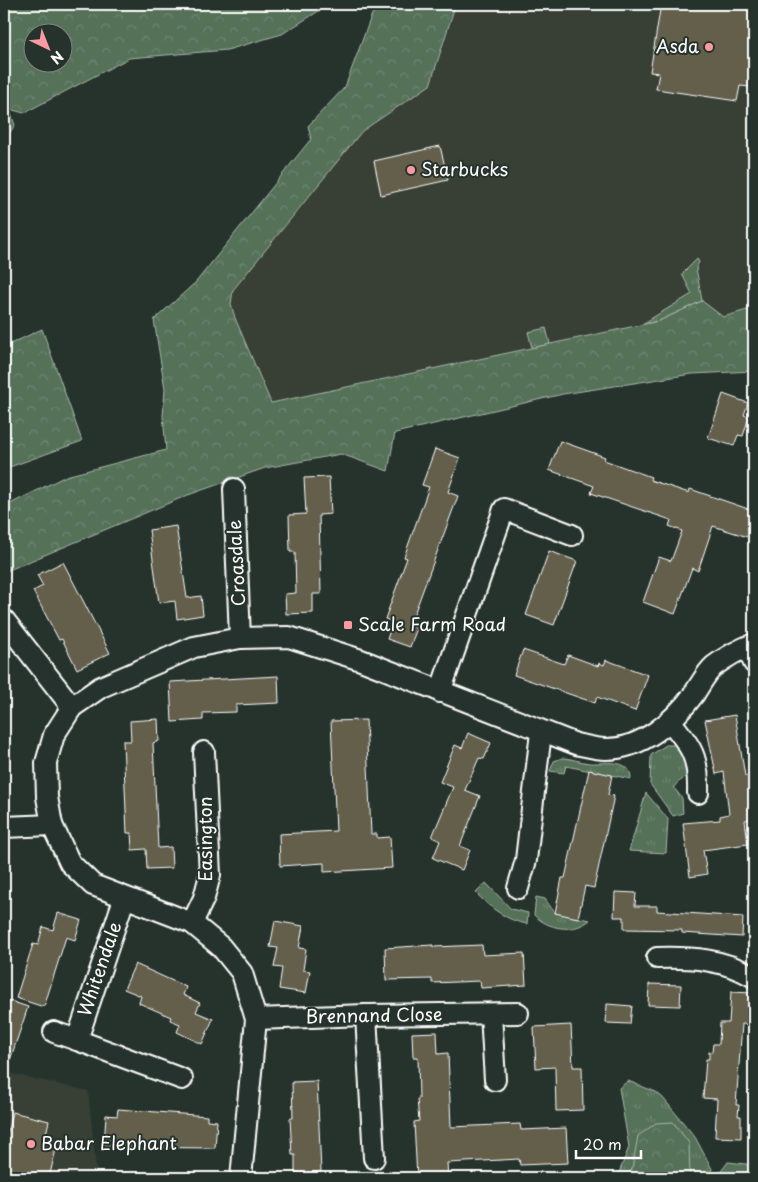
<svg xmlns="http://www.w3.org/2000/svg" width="758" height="1182" viewBox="0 0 758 1182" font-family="'Playpen Sans',sans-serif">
  <defs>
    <pattern id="grass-tufts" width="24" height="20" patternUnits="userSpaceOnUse" patternTransform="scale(1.25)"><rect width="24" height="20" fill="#557158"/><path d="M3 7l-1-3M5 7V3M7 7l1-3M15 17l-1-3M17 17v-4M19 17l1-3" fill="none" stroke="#6e8671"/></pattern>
    <pattern id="forest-crowns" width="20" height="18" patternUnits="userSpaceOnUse" patternTransform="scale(1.25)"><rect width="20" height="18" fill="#557158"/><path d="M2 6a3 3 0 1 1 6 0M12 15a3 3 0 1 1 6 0" fill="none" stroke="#6e8671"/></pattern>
  </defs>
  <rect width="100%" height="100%" fill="#26332d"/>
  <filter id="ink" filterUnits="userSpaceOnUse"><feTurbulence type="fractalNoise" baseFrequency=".02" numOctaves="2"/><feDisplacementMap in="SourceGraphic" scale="10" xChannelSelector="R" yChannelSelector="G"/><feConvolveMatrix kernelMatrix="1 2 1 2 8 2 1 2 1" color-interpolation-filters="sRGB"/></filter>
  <g filter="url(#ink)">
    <g fill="#384036">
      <path d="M460,4H754V308L723,317L659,321L271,403L235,318L231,304L233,290L362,131L430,85L454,9Z"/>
      <path d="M4,1072L88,1091L97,1178H4Z"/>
    </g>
    <g fill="url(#grass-tufts)" stroke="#aab8ac">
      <path d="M697,259L699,262L696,268L702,301L659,321L642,324L692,294L682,274Z"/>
      <path d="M546,328L550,344L532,348L528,332Z"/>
      <path d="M666,745H674L681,748C683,756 692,769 685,777C681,782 677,781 674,788L682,798L683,813L673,816L650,784L651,755Z"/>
      <path d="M562,758C571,758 580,762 589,763C603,764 631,757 631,779L566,766L564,773L550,771L554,761Z"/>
      <path d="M646,793L668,819L666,853L629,851Z"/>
      <path d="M486,883L511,909L528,913L527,924C507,921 489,907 476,893Z"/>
      <path d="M536,897L545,899L555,913L590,920C573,934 548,929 534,915Z"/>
      <path d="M628,1081L656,1092L663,1098L695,1137L712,1169L707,1178H617L629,1147L619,1088Z"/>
    </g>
    <g fill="url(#forest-crowns)" stroke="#aab8ac" fill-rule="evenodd">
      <path d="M4,4H330L282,34L227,50L129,58L24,113L9,109L15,125L4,141ZM62,32V62H32V32Z"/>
      <path d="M385,4H460L454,9L430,85L362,131L233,290L231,304L235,318L271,403L659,321L702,301L723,317L754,308V371L692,374L563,394L395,433L388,471L341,454L265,468L188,495L4,572V507L66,476L166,450L163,416L165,389L154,320L196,282L311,139L308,126L345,87L372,14Z"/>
      <path d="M42,329L82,441L4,469V347Z"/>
      <path d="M673,1122L689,1143L690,1177L626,1178L632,1169L638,1136L656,1123Z"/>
      <path d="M728,1162L754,1165V1178H716Z"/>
    </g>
    <g fill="#635f4c" stroke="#fff">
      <path d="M661,4H754V81L752,80L751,87L740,86L737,101L656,89L659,73L650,72Z"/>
      <path d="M440,146L448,180L381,195L374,161Z"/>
      <path d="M723,394L748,403L744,415L749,417L743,436L738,435L734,446L708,438Z"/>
      <path d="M560,441L605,457L604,460L651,477L650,480L689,493L690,489L754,511V539L713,526L698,571L692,568L675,614L643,602L659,557L671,561L682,531L669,526L671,520L591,493L594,486L549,470Z"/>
      <path d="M435,449L460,458L448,492L458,496L410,625L417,628L410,647L387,639L393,622L385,619L407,558L404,557L429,487L422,485Z"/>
      <path d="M329,477L331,514L319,515L321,594H313V613L286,614L285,594L296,593L295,552H290L289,515L306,514L304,478Z"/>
      <path d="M176,526L187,598L201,596L203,615L177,619L175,601L159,603L149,530Z"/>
      <path d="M549,551L577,561L554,625L526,615Z"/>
      <path d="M63,562L110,653L77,669L62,639L59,640L33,591L43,586L37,575Z"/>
      <path d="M523,650L564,664L568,655L598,666L599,663L604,665L606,660L648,675L635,711L597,697L595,703L514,675Z"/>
      <path d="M278,676L279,703L236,705V712L203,713V720L172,722L170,682Z"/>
      <path d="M735,715L745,776L754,775V819L745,820L748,844L703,850L707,874L690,877L683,823L720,820V816L729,814L724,772L716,774L705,720Z"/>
      <path d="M158,719L159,741L153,743L158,848L171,847L172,868L147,869L146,849L132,850L131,833H127L123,741H131L130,721Z"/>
      <path d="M366,720L371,834H377V838L390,837L392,868L324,872V863L280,866L279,834L336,831L331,721Z"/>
      <path d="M468,733L491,743L484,759L479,758L465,790L480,796L460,846L470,850L462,870L433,858L440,841L432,837L453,787L440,782L455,745L462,748Z"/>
      <path d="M589,770L612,775L608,795L614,796L594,888L585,886L578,918L555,913L562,878H565Z"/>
      <path d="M615,892L636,893L635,906H657V911L743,917L742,937L682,933V930L624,929V917H614Z"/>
      <path d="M58,913L81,920L75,940L66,937L44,1007L16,998L33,944L38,945L43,927L53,930Z"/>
      <path d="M275,921L303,926L299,948L306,949L303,970L310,971L306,993L279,989L282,968L274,967L278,948L270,947Z"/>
      <path d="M433,945V947L482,945L483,955L524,953L526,985L481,988L480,981L432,983V979L386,980L385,948Z"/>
      <path d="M135,964L186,987L183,995L200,1003L196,1012L213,1019L202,1044L177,1032L180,1024L170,1020L171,1017L139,1003L141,996L124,989Z"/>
      <path d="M649,984L681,985L680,1006L648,1005Z"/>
      <path d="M731,992L752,993L754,1025L742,1024L736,1105H739L738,1116H741V1138L715,1137L717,1099L703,1098L706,1059H709V1052H712L713,1044H719L720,1023H729Z"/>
      <path d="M4,999L28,1007L7,1069H4Z"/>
      <path d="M607,1004L632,1006L630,1024L606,1023Z"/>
      <path d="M571,1025L573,1067H582L583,1110L556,1111L555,1067L536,1068L534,1027Z"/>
      <path d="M437,1032L438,1054L448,1053L451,1127L520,1124L521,1130L566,1128L568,1163L520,1165L519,1159L447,1163L448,1178H417L414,1122L419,1121L417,1099H419L418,1057H413L412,1033Z"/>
      <path d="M317,1081L321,1172L295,1173V1155H292L290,1118H293L292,1082Z"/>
      <path d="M118,1109L207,1116V1120L217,1121L215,1148L104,1147L106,1115L117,1116Z"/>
      <path d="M12,1112L49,1121L45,1138L58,1141L49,1178H4V1147Z"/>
    </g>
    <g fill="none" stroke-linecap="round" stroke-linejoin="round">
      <defs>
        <g id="minor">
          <path d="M234,489L240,638"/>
          <path d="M4,620L72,707"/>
          <path d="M747,647L754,663"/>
          <path d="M440,692L504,509L572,535"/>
          <path d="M670,721C692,747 699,758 698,793"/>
          <path d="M4,827L52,825"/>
          <path d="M518,888L526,860L541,732"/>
          <path d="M124,899L77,1040L182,1079"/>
          <path d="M192,923L204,898L210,875L204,752"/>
          <path d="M657,958C691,957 724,959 754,977"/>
          <path d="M491,1014L495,1080"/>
          <path d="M366,1015L374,1158"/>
          <path d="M256,1019L366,1015L518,1013"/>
          <path d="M54,1032L77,1040"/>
          <path d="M241,1178L256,1019L242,973L221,947L192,923L93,885L70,863L52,825L47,797L46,763L54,735L72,707L101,687L194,647L240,638L289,637L361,660L576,744C585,746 596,749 606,749C642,749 674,721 694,694C700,685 706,673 714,666C726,657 740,649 754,644"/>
        </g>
      </defs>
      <use href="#minor" stroke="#fff" stroke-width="24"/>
      <use href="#minor" stroke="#26332d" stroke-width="20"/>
    </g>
  </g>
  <g fill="#ff9aa2" stroke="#26332d" stroke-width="2">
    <circle cx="709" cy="47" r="5"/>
    <circle cx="411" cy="170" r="5"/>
    <rect x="343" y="620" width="10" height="10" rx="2.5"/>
    <circle cx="31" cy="1144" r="5"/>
  </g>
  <g text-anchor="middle" stroke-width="4" stroke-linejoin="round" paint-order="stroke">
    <g font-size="18" fill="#fff" stroke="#26332d" text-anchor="start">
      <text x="699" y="53" text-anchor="end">Asda</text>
      <text x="421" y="176">Starbucks</text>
      <text x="358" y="631">Scale Farm Road</text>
      <text x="41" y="1150">Babar Elephant</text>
    </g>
    <g font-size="18" fill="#fff" stroke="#26332d">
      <text transform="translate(237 563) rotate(-93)" y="6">Croasdale</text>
      <text transform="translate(206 839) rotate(-90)" y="6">Easington</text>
      <text transform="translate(100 969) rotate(-71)" y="6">Whitendale</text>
      <text transform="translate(374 1016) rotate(-1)" y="6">Brennand Close</text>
    </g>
  </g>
  <rect width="758" height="1182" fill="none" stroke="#26332d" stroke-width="20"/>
  <rect x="10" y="10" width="738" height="1162" fill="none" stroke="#fff" stroke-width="2" filter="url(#ink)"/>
  <g transform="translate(48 48) rotate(137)"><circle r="24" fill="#26332d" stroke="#7d8581"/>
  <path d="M0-4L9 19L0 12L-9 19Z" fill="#ff9aa2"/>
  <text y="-8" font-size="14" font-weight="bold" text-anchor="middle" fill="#ffffff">N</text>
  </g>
  <path d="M576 1150v8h65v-8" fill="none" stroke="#ffffff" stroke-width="2.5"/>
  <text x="583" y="1150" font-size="15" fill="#ffffff" stroke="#26332d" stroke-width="4" paint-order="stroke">20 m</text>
</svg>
